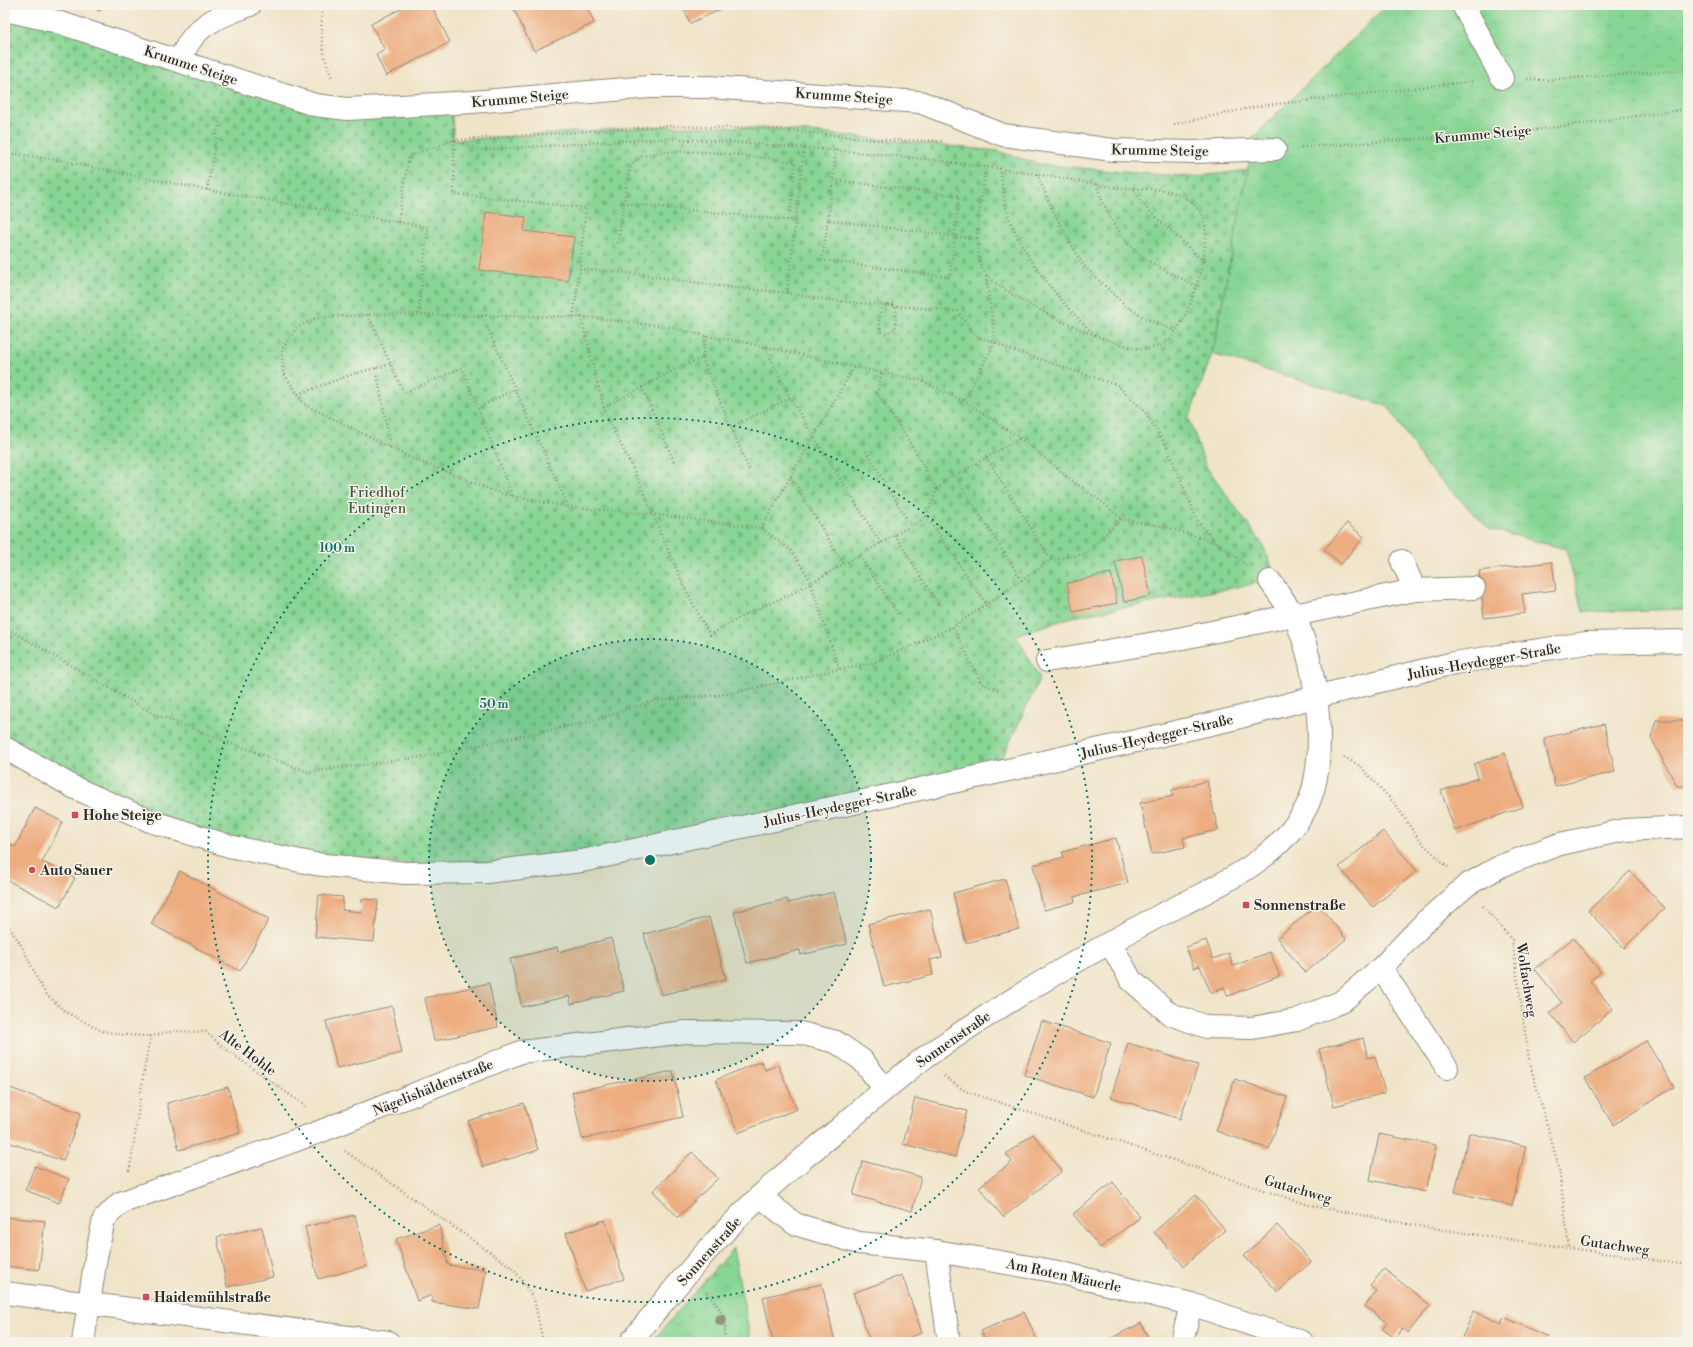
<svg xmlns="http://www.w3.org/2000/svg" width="1693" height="1347" viewBox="0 0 1693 1347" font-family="'Libre Bodoni',serif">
  <defs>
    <pattern id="grass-tufts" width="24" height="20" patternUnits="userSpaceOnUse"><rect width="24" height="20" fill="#88d694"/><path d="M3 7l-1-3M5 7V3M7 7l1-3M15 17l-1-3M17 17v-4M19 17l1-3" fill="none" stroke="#76b880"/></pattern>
    <pattern id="cemetery-stones" width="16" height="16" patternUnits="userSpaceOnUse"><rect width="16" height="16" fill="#88d694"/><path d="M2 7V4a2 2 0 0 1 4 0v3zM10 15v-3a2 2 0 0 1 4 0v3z" fill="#76b880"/></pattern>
  </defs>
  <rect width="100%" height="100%" fill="#f7f3e8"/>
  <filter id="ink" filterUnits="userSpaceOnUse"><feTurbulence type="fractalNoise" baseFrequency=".025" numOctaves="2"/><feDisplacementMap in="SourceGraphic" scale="8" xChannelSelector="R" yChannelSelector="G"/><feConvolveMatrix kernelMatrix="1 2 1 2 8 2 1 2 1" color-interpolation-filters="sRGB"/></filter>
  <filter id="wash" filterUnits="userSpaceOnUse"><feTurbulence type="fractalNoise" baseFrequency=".012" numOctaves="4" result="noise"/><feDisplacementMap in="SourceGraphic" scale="16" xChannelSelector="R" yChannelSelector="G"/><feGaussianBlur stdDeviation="0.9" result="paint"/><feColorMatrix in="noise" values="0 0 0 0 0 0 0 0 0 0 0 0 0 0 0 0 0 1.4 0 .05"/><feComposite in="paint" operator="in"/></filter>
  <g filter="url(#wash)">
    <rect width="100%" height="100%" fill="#f0e4c8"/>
    <g fill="url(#grass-tufts)" stroke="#5a8060">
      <path d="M1387,5H1688V609L1583,612L1566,549L1489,529L1425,464L1388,406L1212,354L1254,136Z"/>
      <path d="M733,1248L751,1342H652L662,1330Z"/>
    </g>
    <path fill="url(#cemetery-stones)" stroke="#5a8060" d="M5,10L315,105L451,104L454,140L667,126L737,127L779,129L998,151L1038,164L1124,172L1193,177L1248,170L1212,354L1189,418L1205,465L1263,545L1272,567L1270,581L1072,617L1016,635L1040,678L995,773L487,872L229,846L5,748Z"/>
    <g id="blocks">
      <g fill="#edad80">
        <path d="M95,5H110L98,11Z"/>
        <path d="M408,5H431L450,42L386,76L376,55L385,50L371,24Z"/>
        <path d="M512,5H586L594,23L534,51Z"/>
        <path d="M682,5H731L690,23Z"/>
        <path d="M486,212L526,217L524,231L574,237L568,281L479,270Z"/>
        <path d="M1347,523L1364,537L1341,564L1324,550Z"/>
        <path d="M1142,556L1151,596L1124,602L1115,561Z"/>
        <path d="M1552,562L1556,590L1522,594L1525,613L1484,618L1479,571Z"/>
        <path d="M1111,573L1117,603L1073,612L1067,583Z"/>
        <path d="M1656,720H1688V786H1677L1651,738Z"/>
        <path d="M1604,724L1615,772L1555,786L1544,738Z"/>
        <path d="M1505,753L1523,807L1455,831L1441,791L1478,778L1474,764Z"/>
        <path d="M1207,781L1218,830L1183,838L1185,847L1152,854L1140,803L1173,796L1172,790Z"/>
        <path d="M35,808L63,822L42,862L75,878L59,907L5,879V842L15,847Z"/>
        <path d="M1383,831L1417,871L1373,907L1339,867Z"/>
        <path d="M1116,838L1128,883L1074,897L1075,902L1044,910L1033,865L1064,857L1062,852Z"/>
        <path d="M180,871L269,919L240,971L151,924Z"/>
        <path d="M1630,871L1665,908L1624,948L1588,911Z"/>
        <path d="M1005,879L1019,929L966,943L953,893Z"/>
        <path d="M834,892L847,944L801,955L800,950L747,963L734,912L787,899L788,903Z"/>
        <path d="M319,895L343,897L342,910L361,912L362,899L378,900L374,942L315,937Z"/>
        <path d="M1318,904L1346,939L1305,973L1277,938Z"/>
        <path d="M930,909L942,957L930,960L933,975L884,987L868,924Z"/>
        <path d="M709,917L726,979L661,995L644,934Z"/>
        <path d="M611,938L624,991L571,1004L569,996L522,1007L510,959L557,947L558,952Z"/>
        <path d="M1573,938L1601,972L1590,981L1613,1009L1573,1042L1550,1013L1562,1003L1535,969Z"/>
        <path d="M1206,940L1213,959L1229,953L1233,966L1270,952L1280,976L1228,996L1224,987L1211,993L1200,966L1194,968L1186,947Z"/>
        <path d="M489,983L498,1027L434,1041L425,998Z"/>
        <path d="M392,1006L402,1053L337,1068L326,1021Z"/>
        <path d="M1042,1021L1111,1043L1093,1097L1024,1075Z"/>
        <path d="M1363,1038L1368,1058L1375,1056L1385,1093L1334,1106L1319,1049Z"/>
        <path d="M1646,1041L1674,1087L1613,1125L1585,1078Z"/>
        <path d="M1128,1043L1198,1065L1180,1119L1111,1097Z"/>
        <path d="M761,1061L765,1070L778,1065L797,1109L738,1133L716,1080Z"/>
        <path d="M673,1071L683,1117L582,1139L572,1092Z"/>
        <path d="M1235,1079L1287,1097L1269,1149L1216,1131Z"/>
        <path d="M7,1087L81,1113L63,1161L5,1141V1093Z"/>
        <path d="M228,1087L240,1133L179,1150L167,1103Z"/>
        <path d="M915,1098L967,1111L955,1157L903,1144Z"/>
        <path d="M524,1103L538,1150L483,1167L468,1121Z"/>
        <path d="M1469,1133L1526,1146L1512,1206L1455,1192Z"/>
        <path d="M1033,1134L1062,1171L1003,1217L979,1187L1012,1162L1006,1154Z"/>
        <path d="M1379,1134L1436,1145L1426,1192L1370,1180Z"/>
        <path d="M692,1152L718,1178L678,1217L653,1191Z"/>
        <path d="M863,1161L921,1177L912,1211L853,1195Z"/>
        <path d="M35,1166L69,1179L59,1203L25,1190Z"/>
        <path d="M1113,1182L1140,1217L1100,1248L1073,1214Z"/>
        <path d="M1196,1195L1225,1230L1184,1266L1154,1232Z"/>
        <path d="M355,1215L367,1266L318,1279L305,1227Z"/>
        <path d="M5,1217L45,1221L39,1270L5,1266Z"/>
        <path d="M605,1220L624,1279L585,1291L566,1233Z"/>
        <path d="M439,1225L448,1265L486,1270L479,1309L432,1302V1295L417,1301L396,1239Z"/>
        <path d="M1277,1225L1311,1262L1278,1292L1244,1256Z"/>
        <path d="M262,1227L273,1277L227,1287L217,1237Z"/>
        <path d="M1384,1269L1430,1305L1408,1333L1402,1328L1395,1338L1382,1329L1387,1323L1365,1306L1376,1291L1370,1286Z"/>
        <path d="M902,1275L922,1333L896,1342H870L853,1293Z"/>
        <path d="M822,1284L835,1342H773L763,1297Z"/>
        <path d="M1474,1311L1501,1324L1504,1317L1548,1337L1546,1342H1460Z"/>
        <path d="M1024,1312L1038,1342H986L981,1331Z"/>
        <path d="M1141,1323L1150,1342H1104Z"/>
      </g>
    </g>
  </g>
  <g filter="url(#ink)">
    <use href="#blocks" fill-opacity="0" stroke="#8e887a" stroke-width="1"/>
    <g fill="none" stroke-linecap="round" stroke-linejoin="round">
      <defs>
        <g id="minor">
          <path d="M1463,5L1502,78"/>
          <path d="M5,10L54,21L315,105L347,109L472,102L649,87H709L920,102L1003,135L1113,150L1194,152L1275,149"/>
          <path d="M180,61C193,24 216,18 250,5"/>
          <path d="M1402,561L1415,590"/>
          <path d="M1047,661L1173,640L1415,590L1474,588"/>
          <path d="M5,748L75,788L150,821L229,846L315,864L405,873L487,872L582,861L995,773L1237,718L1315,697L1454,663L1586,643L1688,641"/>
          <path d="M1110,943L1131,980L1170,1014L1207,1027L1252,1028L1297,1020L1341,1002L1381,968L1426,921L1467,885L1501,866L1560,844L1624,830L1688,827"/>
          <path d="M1381,968L1447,1068"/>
          <path d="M760,1196L795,1224L859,1243L936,1251L1053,1271L1191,1304L1302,1342"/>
          <path d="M936,1251L949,1342"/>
          <path d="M5,1293L388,1342"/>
          <path d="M83,1342L96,1257L104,1219L120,1203L319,1132L521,1052L685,1032L800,1033L836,1042L862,1060L885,1089"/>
          <path d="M631,1342C670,1293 714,1239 760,1196C786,1172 814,1150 841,1127C870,1102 899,1076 931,1053C989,1013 1049,976 1111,942C1136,928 1160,915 1185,903C1231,879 1280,856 1306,808C1330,762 1317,664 1295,618C1288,605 1278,593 1270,581"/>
          <path d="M1182,1342L1191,1304"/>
        </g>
      </defs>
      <use href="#minor" stroke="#8e887a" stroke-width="24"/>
      <g stroke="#8e887a" stroke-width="2.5" stroke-dasharray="1 3" stroke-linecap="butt">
        <path d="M323,5C319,30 322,57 333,80"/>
        <path d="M1527,79L1544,80L1688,70"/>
        <path d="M1174,124L1260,106L1474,81"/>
        <path d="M453,128L454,140L667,126L779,129L878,140L942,141"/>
        <path d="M454,140V194L586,208L580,269"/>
        <path d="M1301,147L1521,132L1688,109"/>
        <path d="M836,150L828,220L978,239"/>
        <path d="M5,152L62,161L207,190L428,227L418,315"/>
        <path d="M1000,168C1002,181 1003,195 1006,207C1018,253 1061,303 1095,335"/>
        <path d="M1037,174L1053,211L1083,265L1126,306L1147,319L1175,331"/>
        <path d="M1096,184C1105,211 1120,239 1142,256C1158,269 1179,276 1196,286"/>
        <path d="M1134,189L1141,203L1203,261"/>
        <path d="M207,190L220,118"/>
        <path d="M790,220L795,162C766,158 654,141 635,161C626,171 626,191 624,203L795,221"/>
        <path d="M828,220L822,260L950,277L959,196L833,180"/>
        <path d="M398,222L409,156L454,140L480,150C526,147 571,144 617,141C636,141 656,138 676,139C709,140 743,143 776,146C887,153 997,166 1106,186C1132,191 1164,184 1187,199C1192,202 1201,211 1203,216C1208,229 1205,250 1202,263C1199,284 1183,330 1165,343C1161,345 1152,348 1148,349C1119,352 990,293 981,266C972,238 983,195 986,166"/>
        <path d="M618,243L624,203"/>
        <path d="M986,276L995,342L1006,348L1117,385L1145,412L1167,447L1198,522L1218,544"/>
        <path d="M787,293L804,148"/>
        <path d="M888,305H894C898,313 896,320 895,329L886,333L881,331L879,321L882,308Z"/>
        <path d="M368,315L404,393L462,368L478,408"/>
        <path d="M482,316L568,506"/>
        <path d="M573,317L580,269L629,273L720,286L787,293L836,301L957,311L977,337L995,342L964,401"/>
        <path d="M581,317L604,408"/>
        <path d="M706,336L702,358L678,368L603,408C616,436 631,463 643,491C664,540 683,589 710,635L748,613L793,593L911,526L927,516L937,490L949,477L962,472L1020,438"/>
        <path d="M765,347L790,398"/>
        <path d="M702,358L750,472"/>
        <path d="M376,368L391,449"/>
        <path d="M882,373L877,393L911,444L937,490"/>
        <path d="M642,387L675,464"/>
        <path d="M298,394L353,374L391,364"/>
        <path d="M731,427L790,398L881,544"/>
        <path d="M866,451L911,526"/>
        <path d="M986,457L1051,560"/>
        <path d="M954,475L1022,581"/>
        <path d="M791,477L844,565"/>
        <path d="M512,495L478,408L515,389"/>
        <path d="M926,516L987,605"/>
        <path d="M761,528L854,367"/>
        <path d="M895,535L939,606"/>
        <path d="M860,556L899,616"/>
        <path d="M5,627L154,714L308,772L421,757L588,722L654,701L727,694L839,669L873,663L953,627L1051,560L1085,554L1121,519L1167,527L1219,544L1248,566"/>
        <path d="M953,627L981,683L1001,691"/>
        <path d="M839,669L809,578L791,550L761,528L652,514L568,507L502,494L411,458L304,404L283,372L282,349L297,327L317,318L377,314L586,317L670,327L706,336L739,341L882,373L920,380L964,401L1020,438L1070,479L1106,505L1121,519"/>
        <path d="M1344,757L1360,766L1396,805L1419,840L1448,867"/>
        <path d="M1483,906L1512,940L1529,1060L1559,1168L1569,1248"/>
        <path d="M5,921L22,946L41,986L46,994L66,1012L102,1031L125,1035L151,1036L174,1031L206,1032L224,1048L304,1105L306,1109"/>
        <path d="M944,1076L965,1091L1309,1205L1424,1227L1688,1265"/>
        <path d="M345,1151L514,1269L534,1299L543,1342"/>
        <path d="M129,1171C138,1126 140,1081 151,1036"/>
        <path d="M706,1292C720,1307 729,1321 723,1342"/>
      </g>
      <use href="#minor" stroke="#fff" stroke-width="22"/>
    </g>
    <circle fill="#909680" cx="721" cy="1320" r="6"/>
  </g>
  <circle cx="650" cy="860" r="221" fill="#0f766e" fill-opacity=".12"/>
  <g fill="none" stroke="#0f766e" stroke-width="2" stroke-dasharray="2 4">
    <circle cx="650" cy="860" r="221"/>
    <circle cx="650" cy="860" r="442"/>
  </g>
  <g fill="#d1495b" stroke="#f7f3e8" stroke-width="1.5">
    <rect x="71" y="811" width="8" height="8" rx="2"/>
    <circle cx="32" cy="870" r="4"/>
    <rect x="1242" y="901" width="8" height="8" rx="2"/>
    <rect x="142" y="1293" width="8" height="8" rx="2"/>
  </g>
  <g text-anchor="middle" stroke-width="3" stroke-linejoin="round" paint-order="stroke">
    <g font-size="14" fill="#2b2b2b" stroke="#f7f3e8">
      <text transform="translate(191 65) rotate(18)" y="5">Krumme Steige</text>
      <text transform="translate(844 96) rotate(4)" y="5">Krumme Steige</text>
      <text transform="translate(520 98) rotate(-5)" y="5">Krumme Steige</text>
      <text transform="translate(1483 134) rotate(-5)" y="5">Krumme Steige</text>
      <text transform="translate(1160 150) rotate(1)" y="5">Krumme Steige</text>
      <text transform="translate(1484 661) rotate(-10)" y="5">Julius-Heydegger-Straße</text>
      <text transform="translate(1157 736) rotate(-13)" y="5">Julius-Heydegger-Straße</text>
      <text transform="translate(840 806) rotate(-12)" y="5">Julius-Heydegger-Straße</text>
      <text transform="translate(1527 980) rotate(81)" y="5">Wolfachweg</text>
      <text transform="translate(953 1039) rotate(-35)" y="5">Sonnenstraße</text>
      <text transform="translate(248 1052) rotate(37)" y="5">Alte Hohle</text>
      <text transform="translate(433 1087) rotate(-22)" y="5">Nägelishäldenstraße</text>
      <text transform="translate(1298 1189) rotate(16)" y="5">Gutachweg</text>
      <text transform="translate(1615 1245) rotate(8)" y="5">Gutachweg</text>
      <text transform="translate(709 1251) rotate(-48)" y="5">Sonnenstraße</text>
      <text transform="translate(1064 1275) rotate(12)" y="5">Am Roten Mäuerle</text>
    </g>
    <g font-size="14" fill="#425645" stroke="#f7f3e8">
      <text x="377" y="497">Friedhof<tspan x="377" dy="16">Eutingen</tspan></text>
    </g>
    <g font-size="14" font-weight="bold" fill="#2b2b2b" stroke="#f7f3e8" text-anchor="start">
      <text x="83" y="820">Hohe Steige</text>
      <text x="40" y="875">Auto Sauer</text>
      <text x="1254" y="910">Sonnenstraße</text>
      <text x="154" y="1302">Haidemühlstraße</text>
    </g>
  </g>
  <circle cx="650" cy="860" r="6" fill="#0f766e" stroke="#f7f3e8" stroke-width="2"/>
  <g font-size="12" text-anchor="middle" font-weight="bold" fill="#0f766e" stroke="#f7f3e8" stroke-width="3" stroke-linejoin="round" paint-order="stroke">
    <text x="337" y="552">100 m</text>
    <text x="494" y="708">50 m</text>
  </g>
  <rect width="1693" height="1347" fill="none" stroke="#f7f3e8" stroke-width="20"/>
</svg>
